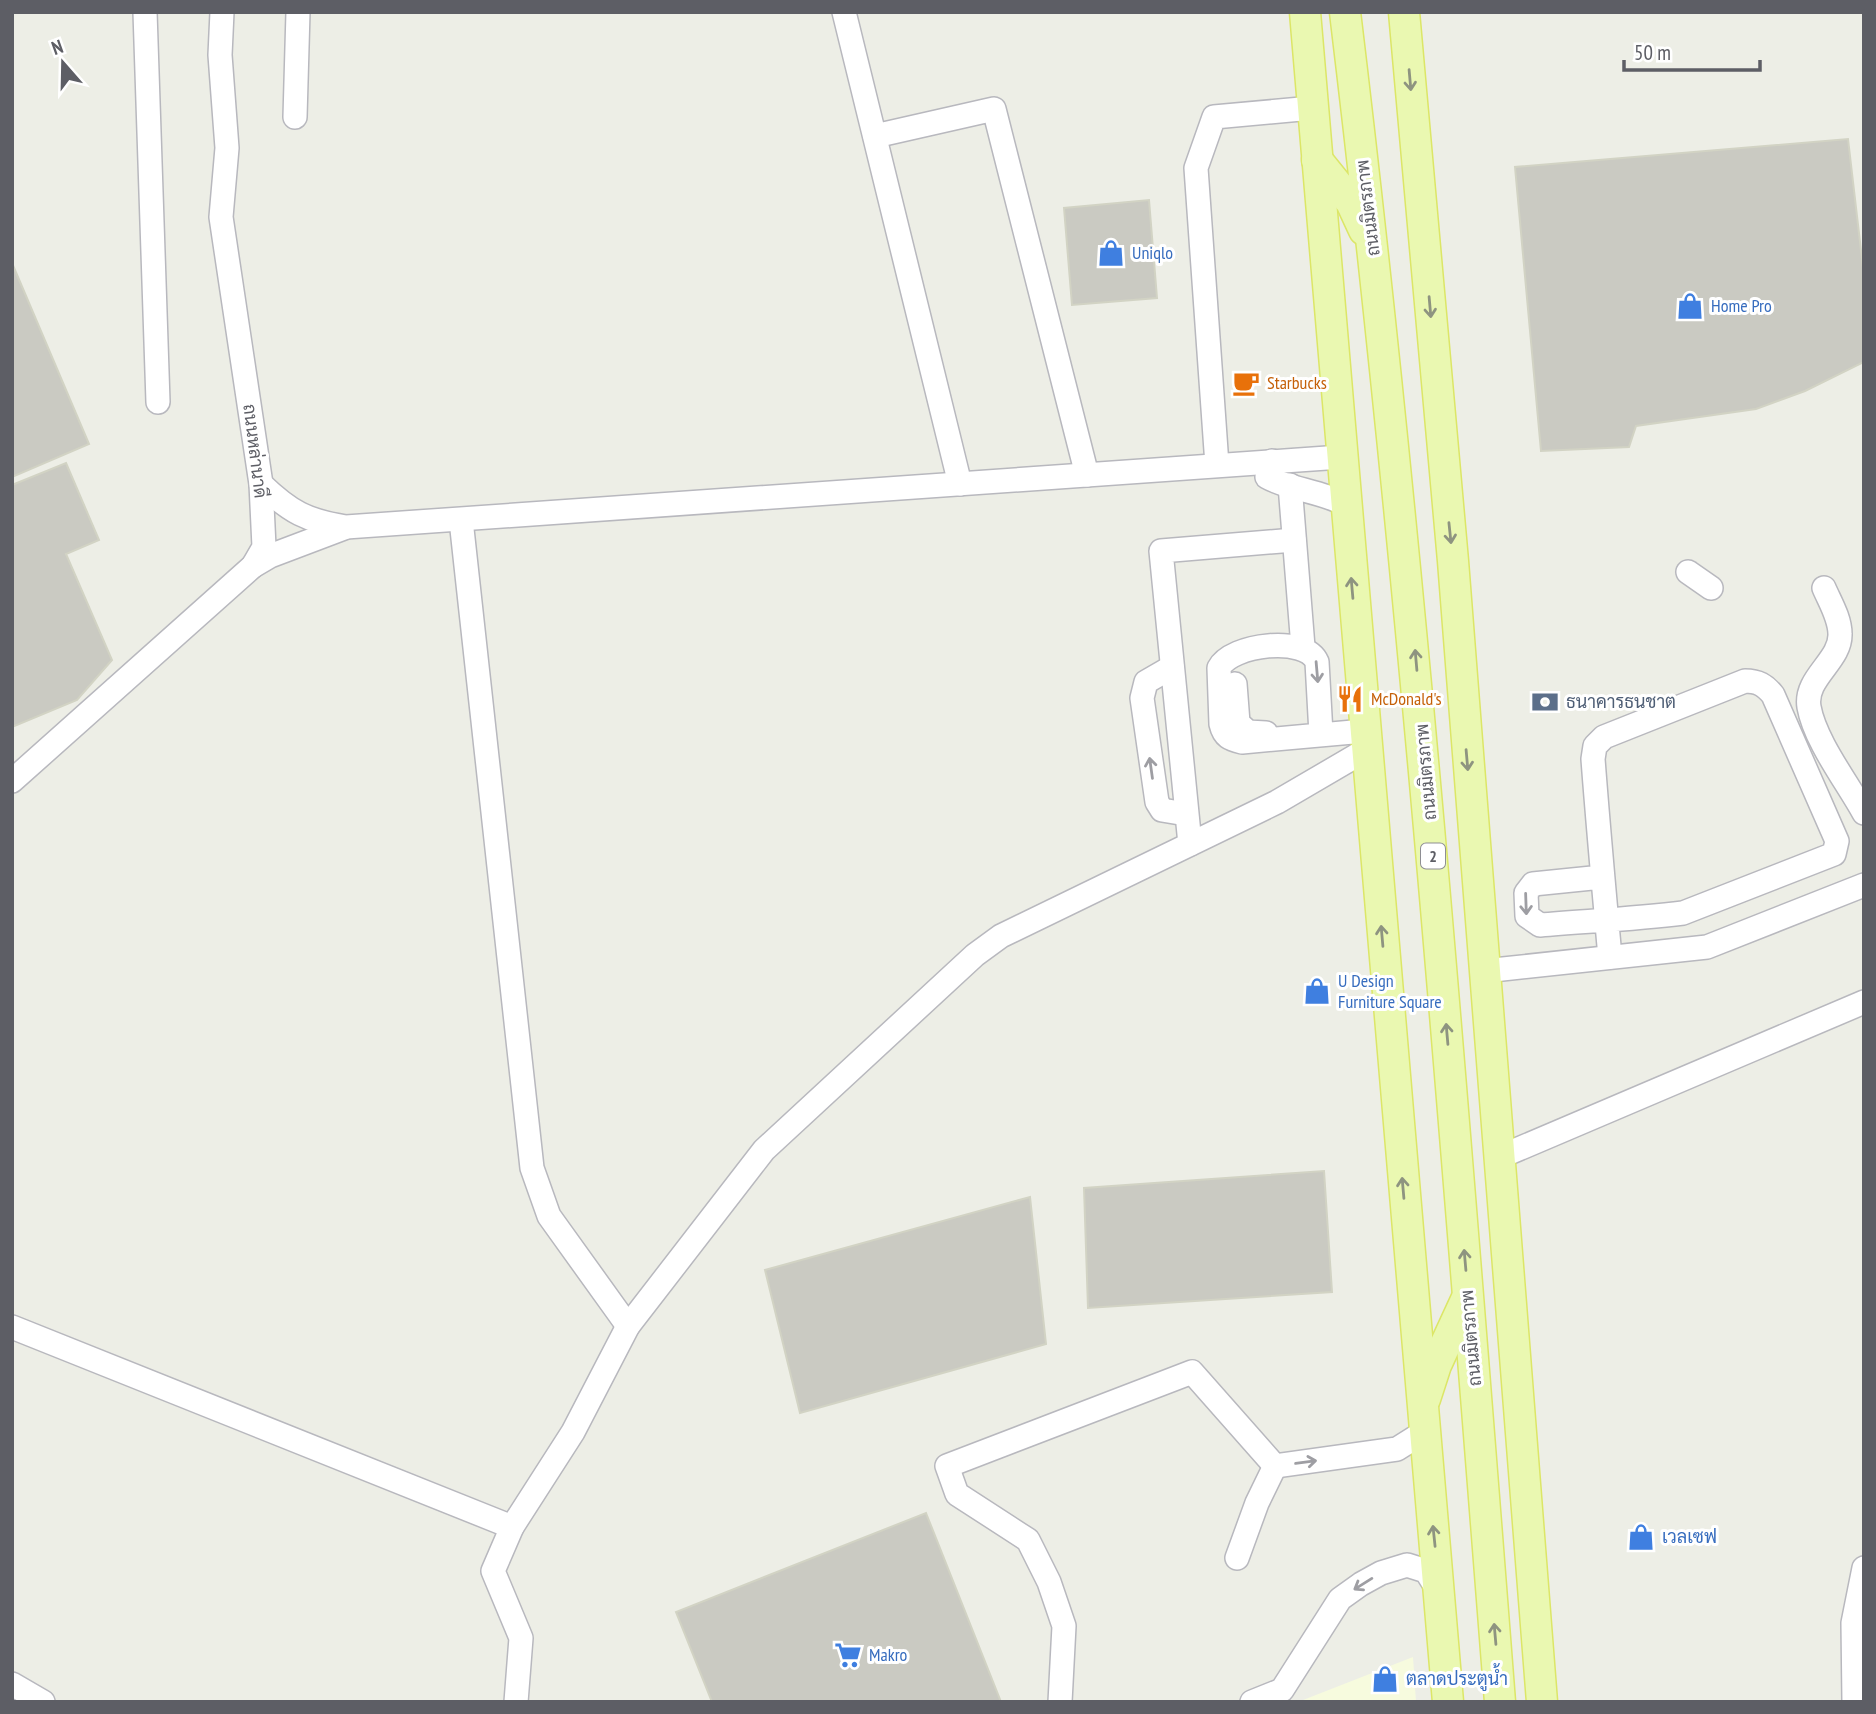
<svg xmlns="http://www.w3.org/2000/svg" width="1876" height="1714" viewBox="0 0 1876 1714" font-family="'PT Sans Narrow',Sarabun,sans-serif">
  <rect width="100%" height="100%" fill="#edeee6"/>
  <path fill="#f7fbde" d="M1413,1657L1416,1702H1298Z"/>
  <g fill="#cacac2" stroke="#d2d3c4" stroke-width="2">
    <path d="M1848,139L1864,276V362L1805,391L1756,409L1636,426L1629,447L1541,451L1515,167Z"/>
    <path d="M1149,200L1157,298L1072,305L1064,208Z"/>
    <path d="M12,263L89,444L12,477Z"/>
    <path d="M66,463L99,540L66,554L112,660L77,700L12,727V485Z"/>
    <path d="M1324,1171L1332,1292L1088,1308L1084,1188Z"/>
    <path d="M1030,1197L1046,1344L800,1413L765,1270Z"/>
    <path d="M926,1513L1001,1702H712L676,1612Z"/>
  </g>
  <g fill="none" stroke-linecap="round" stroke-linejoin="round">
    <defs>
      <g id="minor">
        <path d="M145,12L158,402"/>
        <path d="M844,12L960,484"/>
        <path d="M295,117L298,12"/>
        <path d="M875,136L994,109L1087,475"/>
        <path d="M1272,461L1267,477C1288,489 1320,491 1345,504"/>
        <path d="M1217,465L1196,168L1214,117L1312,108"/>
        <path d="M261,484C290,512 307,521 346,527L1341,457"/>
        <path d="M1290,485L1303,647"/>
        <path d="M461,520L532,1168L549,1216L628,1326"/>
        <path d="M253,566L270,556L344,528"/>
        <path d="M1688,572L1711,588"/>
        <path d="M1824,588C1830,602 1840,618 1840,634C1841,661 1804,678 1809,707C1815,741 1847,782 1864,813"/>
        <path d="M1172,667L1146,682L1142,698L1157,802L1162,810L1186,814"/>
        <path d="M1235,684L1238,723L1248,732L1266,733"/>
        <path d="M1321,734L1317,662C1306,635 1231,644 1219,668L1221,724C1224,737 1230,739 1242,742L1364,731"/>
        <path d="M12,781L253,566L264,547L261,484L221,217L227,148L220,55L222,12"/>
        <path d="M1190,844L1161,551L1294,540"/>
        <path d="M1602,877L1533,884L1526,893L1527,916L1540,925C1587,921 1636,919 1683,913L1834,854L1837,841L1773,695C1765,685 1758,681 1745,681L1604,737L1595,746L1593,759C1598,825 1604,891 1610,957"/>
        <path d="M1484,971L1707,947L1864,885"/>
        <path d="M1502,1156L1864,1002"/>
        <path d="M12,1327L512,1527"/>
        <path d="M1237,1558L1257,1503L1275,1466"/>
        <path d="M12,1684L43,1702"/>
        <path d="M516,1702L521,1638L493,1571L512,1527L573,1432L628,1326L764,1150L975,955L1001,936L1277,802L1366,750"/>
        <path d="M1060,1702L1064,1626L1049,1582L1028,1540L957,1494L947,1466L1192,1372L1275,1466L1397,1449L1424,1432"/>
        <path d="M1252,1702L1282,1690L1340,1599L1361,1584L1381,1573L1407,1565L1426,1571L1440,1593"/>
        <path d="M1854,1702L1853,1623L1864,1568"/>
      </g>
      <g id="major">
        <path d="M1305,12L1448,1702"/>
        <path d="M1345,12C1413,574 1456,1138 1500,1702"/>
        <path d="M1404,12L1453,561L1542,1702"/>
        <path d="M1317,160L1351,202L1364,230"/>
        <path d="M1425,1399L1436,1365L1466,1300"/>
      </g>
    </defs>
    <use href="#minor" stroke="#b8b8be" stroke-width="26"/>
    <use href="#major" stroke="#dce667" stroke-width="33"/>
    <use href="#minor" stroke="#fff" stroke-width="23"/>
    <use href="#major" stroke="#eaf8b1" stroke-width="30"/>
  </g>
  <defs><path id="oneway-shaft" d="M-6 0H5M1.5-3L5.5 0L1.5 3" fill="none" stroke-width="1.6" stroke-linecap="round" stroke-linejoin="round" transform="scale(1.75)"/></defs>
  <g stroke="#8e9480">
    <use href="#oneway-shaft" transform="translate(1410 80) rotate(85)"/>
    <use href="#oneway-shaft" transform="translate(1430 307) rotate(85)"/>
    <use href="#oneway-shaft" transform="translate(1450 533) rotate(84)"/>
    <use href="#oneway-shaft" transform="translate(1352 588) rotate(-95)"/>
    <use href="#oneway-shaft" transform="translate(1416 660) rotate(-95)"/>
    <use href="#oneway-shaft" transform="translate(1467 760) rotate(85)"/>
    <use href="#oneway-shaft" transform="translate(1382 936) rotate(-95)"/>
    <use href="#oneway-shaft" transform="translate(1447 1034) rotate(-95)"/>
    <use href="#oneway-shaft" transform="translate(1403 1188) rotate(-95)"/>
    <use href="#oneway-shaft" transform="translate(1465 1260) rotate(-95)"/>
    <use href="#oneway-shaft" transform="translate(1434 1536) rotate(-96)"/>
    <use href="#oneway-shaft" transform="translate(1495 1634) rotate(-95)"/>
  </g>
  <g stroke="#9e9ea3">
    <use href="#oneway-shaft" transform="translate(1317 672) rotate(85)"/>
    <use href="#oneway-shaft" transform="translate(1151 768) rotate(-98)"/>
    <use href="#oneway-shaft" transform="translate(1526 904) rotate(88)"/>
    <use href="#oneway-shaft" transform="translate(1306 1462) rotate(-8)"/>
    <use href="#oneway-shaft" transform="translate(1363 1584) rotate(148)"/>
  </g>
  <defs>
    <symbol id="shop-bare" viewBox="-9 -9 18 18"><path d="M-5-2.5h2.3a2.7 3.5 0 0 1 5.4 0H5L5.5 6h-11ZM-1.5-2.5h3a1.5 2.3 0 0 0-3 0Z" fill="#3f7fe0" stroke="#fff" stroke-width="2.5" paint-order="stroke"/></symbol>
    <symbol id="cafe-bare" viewBox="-9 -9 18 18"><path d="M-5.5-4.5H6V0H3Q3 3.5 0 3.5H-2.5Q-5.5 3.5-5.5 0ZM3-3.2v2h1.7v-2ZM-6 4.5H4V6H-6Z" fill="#e8710a" stroke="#fff" stroke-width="2.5" paint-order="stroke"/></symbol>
    <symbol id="restaurant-bare" viewBox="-9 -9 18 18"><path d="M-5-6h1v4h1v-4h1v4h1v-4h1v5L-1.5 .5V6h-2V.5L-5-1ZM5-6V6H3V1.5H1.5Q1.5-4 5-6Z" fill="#e8710a" stroke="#fff" stroke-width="2.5" paint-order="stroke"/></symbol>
    <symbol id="bank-bare" viewBox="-9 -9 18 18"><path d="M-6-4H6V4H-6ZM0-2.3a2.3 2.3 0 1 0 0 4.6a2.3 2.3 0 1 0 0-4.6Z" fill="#5c6f8a" stroke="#fff" stroke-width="2.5" paint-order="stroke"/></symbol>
    <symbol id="supermarket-bare" viewBox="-9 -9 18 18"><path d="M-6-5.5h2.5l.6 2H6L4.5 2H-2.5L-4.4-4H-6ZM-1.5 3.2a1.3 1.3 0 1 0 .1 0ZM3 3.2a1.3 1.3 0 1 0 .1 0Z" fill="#3f7fe0" stroke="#fff" stroke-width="2.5" paint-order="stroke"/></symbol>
  </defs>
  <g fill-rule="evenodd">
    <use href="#shop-bare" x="1092" y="234" width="38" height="38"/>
    <use href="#shop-bare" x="1671" y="287" width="38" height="38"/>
    <use href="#cafe-bare" x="1227" y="364" width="38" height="38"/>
    <use href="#restaurant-bare" x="1331" y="680" width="38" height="38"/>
    <use href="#bank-bare" x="1526" y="683" width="38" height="38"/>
    <use href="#shop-bare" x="1298" y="972" width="38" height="38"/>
    <use href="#shop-bare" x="1622" y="1518" width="38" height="38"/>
    <use href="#supermarket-bare" x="829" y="1636" width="38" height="38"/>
    <use href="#shop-bare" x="1366" y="1660" width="38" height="38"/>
  </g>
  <g text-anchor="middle" stroke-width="6" stroke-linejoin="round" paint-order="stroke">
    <rect fill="#fff" stroke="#8e8e93" stroke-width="2" x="1421" y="843.5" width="24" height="25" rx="5"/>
    <g font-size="16" font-weight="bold" fill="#5d5e65">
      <text x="1433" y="862">2</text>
    </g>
    <g font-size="18" fill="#5d5e65" stroke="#fff">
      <text transform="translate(1368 208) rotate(-97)" y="6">ถนนมิตรภาพ</text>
      <text transform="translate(255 451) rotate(83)" y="6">ถนนหล่านาดี</text>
      <text transform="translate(1426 772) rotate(-95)" y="6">ถนนมิตรภาพ</text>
      <text transform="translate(1471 1338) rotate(-95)" y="6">ถนนมิตรภาพ</text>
    </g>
    <g font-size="18" fill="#366cbe" stroke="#fff" text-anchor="start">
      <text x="1132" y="259">Uniqlo</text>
      <text x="1711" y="312">Home Pro</text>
      <text x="1338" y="987">U Design<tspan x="1338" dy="21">Furniture Square</tspan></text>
      <text x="1662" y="1543">เวลเซฟ</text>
      <text x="869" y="1661">Makro</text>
      <text x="1406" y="1685">ตลาดประตูน้ำ</text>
    </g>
    <g font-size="18" fill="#c56008" stroke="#fff" text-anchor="start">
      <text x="1267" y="389">Starbucks</text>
      <text x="1371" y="705">McDonald's</text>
    </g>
    <g font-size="18" fill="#4e5e75" stroke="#fff" text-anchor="start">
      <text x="1566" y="708">ธนาคารธนชาต</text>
    </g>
  </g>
  <rect width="1876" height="1714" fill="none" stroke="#5d5e65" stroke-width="28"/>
  <g transform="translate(63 63) rotate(340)" stroke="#ffffff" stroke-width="5" paint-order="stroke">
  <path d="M0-5L12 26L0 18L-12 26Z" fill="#5d5e65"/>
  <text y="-10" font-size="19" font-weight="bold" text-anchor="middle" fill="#5d5e65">N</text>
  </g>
  <path d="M1624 60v10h136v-10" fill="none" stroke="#5d5e65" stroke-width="3.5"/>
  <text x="1634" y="60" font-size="21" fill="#5d5e65" stroke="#ffffff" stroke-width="5" paint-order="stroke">50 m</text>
</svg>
